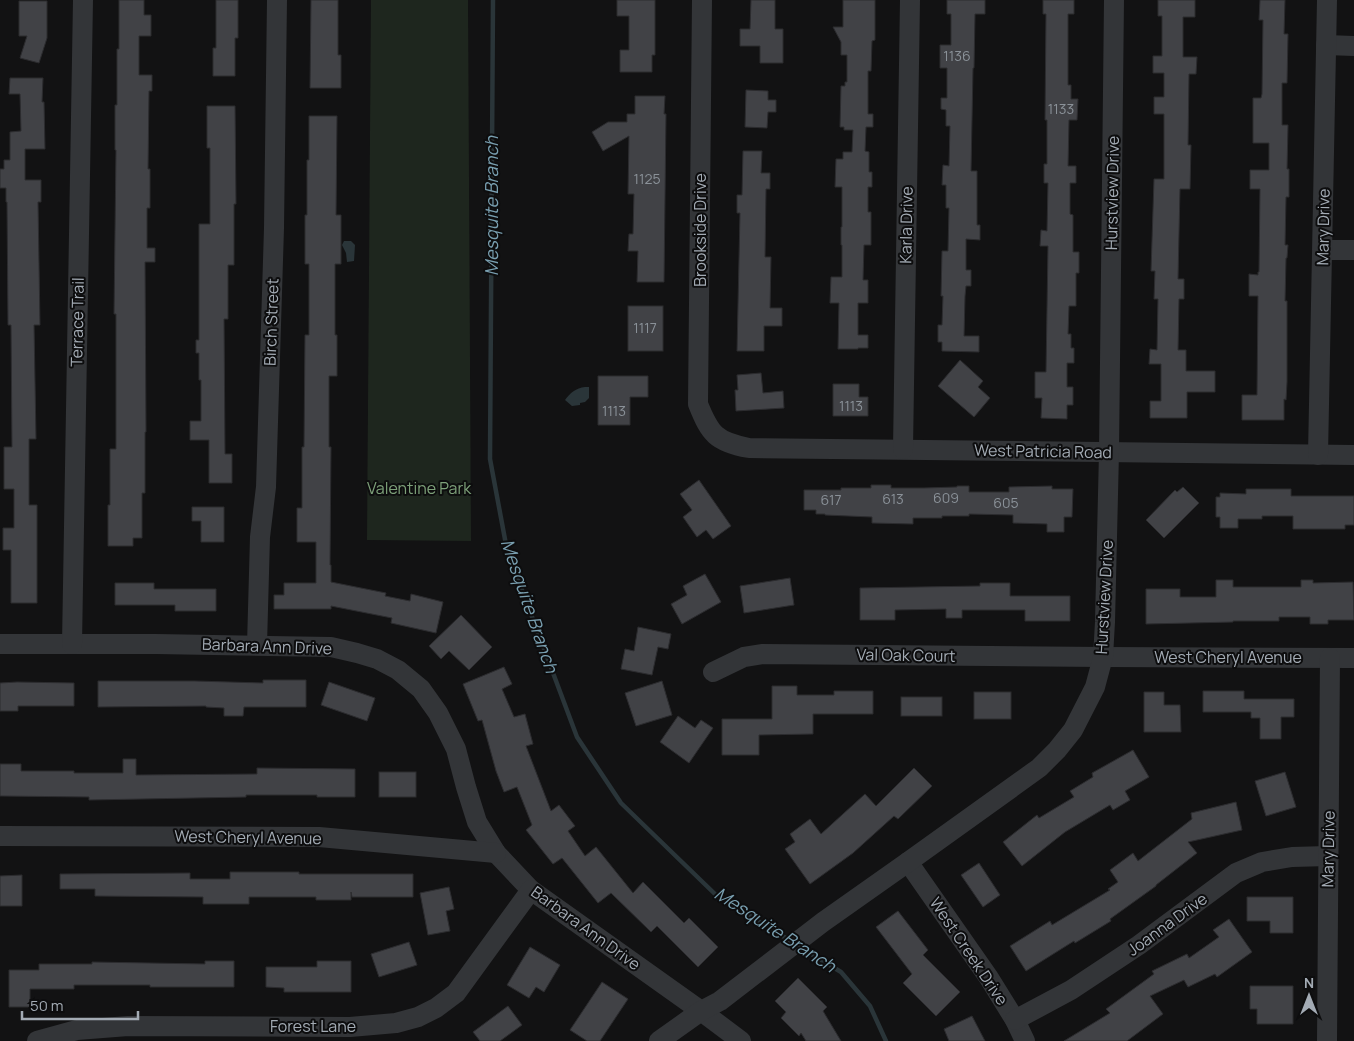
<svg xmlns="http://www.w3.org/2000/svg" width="1354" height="1041" viewBox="0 0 1354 1041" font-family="Manrope,sans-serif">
  <rect width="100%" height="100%" fill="#121213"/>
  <path fill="#1e261e" d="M371,0H468L471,541L367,540Z"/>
  <g fill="#2a3539">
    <path d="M344,241H351L355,245L354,261L347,262L346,253L342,245Z"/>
    <path d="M585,387H589V398L585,402L580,403V405L572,406L565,400C570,393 576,388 585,387Z"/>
  </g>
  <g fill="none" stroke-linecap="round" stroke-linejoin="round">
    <g stroke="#2a3539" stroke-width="4.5">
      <path d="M493,0L490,459L507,550L577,737L621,803L716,895L789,940"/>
      <path d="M800,947L841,972L870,1006L886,1041"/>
    </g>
  </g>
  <g fill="#414246" stroke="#2c2c2f">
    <path d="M119,0H144V15H151V36H139V75H152V91H149L148,169H150V208H147V248H155V262H145L146,432H145V493H142V538H133V546H108V505H110V449H116V314H114L116,150H115V105H117V49H119Z"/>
    <path d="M216,0H238V38H235V76H213V48H216Z"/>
    <path d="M311,0H338V55H341V88H310Z"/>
    <path d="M617,0H655V55H652V72H620V50H629V16H617Z"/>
    <path d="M751,0H775V29H783V63H760V46H740V29H750Z"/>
    <path d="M843,0H875V40L872,41L871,71H868V114H873V127H866L865,151L869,152V172H872V187H868V212H871V245H864L863,280H868V303H858V335H868V348H858V349H838L839,303H830L831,277H842V245H841V227H842V187H835L836,159H843V152H852L853,130H844V127H840L841,86H845V82H847V55H841V42L833,27H843Z"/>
    <path d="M947,0H985V14H975L974,68H973L971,171H977V225H980V240L966,239V270H971V286H966L965,296L964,336H979V352L942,351V342H938V325H942L943,296H941L942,251H948L949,208H946V185H942L943,165L949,166L950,126H946V110L941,109V98H947V68H940V45H951V14H947Z"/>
    <path d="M1043,0H1074V14H1068V85H1071V99H1078L1077,120H1069L1068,166H1076V183H1070V214L1073,215V252H1079V273H1076V306H1069L1068,334H1071V348H1074V363H1067V387H1073V405H1067V419L1041,418L1042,398H1035V372H1046L1048,246H1040L1041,230L1047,231L1048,183H1044V164H1047V120H1045L1046,14H1043Z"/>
    <path d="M1158,0H1195V17H1183V57H1197L1196,74H1189L1188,145H1191L1190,189H1180L1178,279H1184V299H1179L1178,350H1186V371H1215V392H1187V418H1150V401H1161V364H1149L1150,349L1157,350L1158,299H1154L1155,271H1151L1154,179H1164V114H1154V97H1164V73H1153V56H1162V16H1158Z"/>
    <path d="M1260,0H1285L1284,34H1288L1287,83H1282V125H1288L1287,169H1289V197H1286L1285,245H1288L1287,258H1286L1285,301H1287V382L1286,400L1284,399V420H1242V395H1257L1258,296H1249V274L1258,275V272H1259L1260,189H1250V170H1269V143H1253V98H1261L1262,94L1263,20H1259Z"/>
    <path d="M19,1H47V38L39,63L20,58L27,36H19Z"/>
    <path d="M10,78H43L42,102H44L45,149H25V180H41V202H38L40,325H34L36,439H29V505H37V603H11V550H3V528H14V489H4V447H12L11,325H8L7,202H6V188H0V169H4V160H10V132L21,131L20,94H9Z"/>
    <path d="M746,90L768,91V100H776V112H768L767,128L745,127Z"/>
    <path d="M635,96H665L664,114H666L664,282H637L638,251H628L629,234H633L634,194H628L629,136L603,151L592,132L608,122H627V114H635Z"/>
    <path d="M207,106H235L236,204H234V265H228V319H224L225,454H232V483H209V440H190V421H201V380H199V353H196V340H199V224H210V148H207Z"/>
    <path d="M309,116H337L336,215H341V264H335V335H337V376H329V447H331L330,565H331V582L386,593L385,596L410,601L411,594L443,602L436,633L391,623L392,618L331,606V609H274V595H284V583H316V542H297V508H302V447H304L305,335H309V264H305V215H307V160H309Z"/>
    <path d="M743,151H762L761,173H770V189H766L765,257H771L770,308H782V326H764V351H737L740,213H737V195H742Z"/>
    <rect x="628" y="306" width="35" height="45"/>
    <path d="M960,360L983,381L978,387L990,398L974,417L938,386Z"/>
    <path d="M761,373L763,393L783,391L784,408L736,411L735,390H738L737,375Z"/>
    <path d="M598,376H648V397H630V425H598Z"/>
    <path d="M833,384H859V397H868V416H833Z"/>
    <path d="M699,480L731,526L713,539L706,530L697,537L683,517L692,510L680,494Z"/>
    <path d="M871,485H891V488H924L957,487V486H969V492H1009V487L1052,486V489H1073L1072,517H1064V532H1047V524L1013,523V515L969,514V516H942V518H913V524L872,523V517L825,515V514H816V510H804V490H841V488H871Z"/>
    <path d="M1183,487L1199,503L1164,538L1146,520L1175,490L1177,492Z"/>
    <path d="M1246,489H1291V496H1354V525H1345V529H1293V516H1262V519H1238V528H1220V517H1216V497H1220V493L1246,494Z"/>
    <path d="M192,507H224V542H201V521H192Z"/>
    <path d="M705,574L721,602L682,624L671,604L687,595L683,586Z"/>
    <path d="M790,578L794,605L744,613L740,586Z"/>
    <path d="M1216,580H1233V587H1301V580H1313V583L1353,582L1354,620H1328V624H1310V617H1279V621H1233V622L1146,624V589H1180V597H1216Z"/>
    <path d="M115,583H154V589H216V611H175V605H115Z"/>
    <path d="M980,583H1010V596H1070V621H1025V610H962V618H946V609L895,610V620H860V588L980,586Z"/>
    <path d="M461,615L492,647L469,670L449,651L441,659L429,646Z"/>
    <path d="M638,627L671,634L668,649L658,647L652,675L621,669L625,649L634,651Z"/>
    <path d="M504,667L512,684L502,689L514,717L525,714L533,744L526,746L551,811L559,805L575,826L568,831L585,856L596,847L633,893L643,882L684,923L689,918L718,947L698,967L657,926L651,932L611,893L598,903L562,858L553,864L526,830L532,825L517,787L504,792L496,771L482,720L478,721L463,684Z"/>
    <path d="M263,680H306V707H244L243,716H224V708L206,707V706L98,707V681H195L263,683Z"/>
    <path d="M662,681L672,715L636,726L625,693Z"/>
    <path d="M17,682L74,683V706H18V711H0V683Z"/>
    <path d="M329,682L375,698L367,721L321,705Z"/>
    <path d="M772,686H797V695H834V691H873V714H813V734L759,735V755H722V719H772Z"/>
    <path d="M1203,691H1244V699H1294V717H1281V739H1260V718H1251V712H1203Z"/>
    <rect x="974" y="692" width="37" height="27"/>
    <path d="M1144,692H1164V705H1180L1181,732H1144Z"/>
    <rect x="901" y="697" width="41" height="19"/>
    <path d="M678,716L695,728L701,720L713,728L689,763L660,742Z"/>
    <path d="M1133,750L1149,777L1125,791L1130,800L1113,810L1110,805L1065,832L1022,866L1003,842L1037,815L1039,818L1074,797L1070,791L1093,777L1092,773Z"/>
    <path d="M123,759H136V775L257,774V768L355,769V797H317V795H246V797L89,800V797L0,796V764H21V771H74V773H123Z"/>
    <path d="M914,768L932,786L898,819L894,816L853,853L810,884L785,849L795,842L790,834L810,819L821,834L865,794L876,806Z"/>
    <rect x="379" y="772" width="37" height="25"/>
    <path d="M1285,772L1296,807L1266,816L1255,781Z"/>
    <path d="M1236,802L1242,830L1188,842L1197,853L1156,885V886L1110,919L1111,921L1075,943L1074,941L1026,971L1010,946L1050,921L1052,925L1110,890L1108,889L1118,882L1110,870L1133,853L1138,861L1192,819L1191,813Z"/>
    <path d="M979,863L1000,895L983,907L961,875Z"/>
    <path d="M230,872H299V874H413V897H352L351,892V900H316V897H249V904H203V897L95,896V889H60V874L190,873V879H230Z"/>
    <path d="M22,875V906H0V876Z"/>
    <path d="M449,887L454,909L446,911L450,931L428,935L420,893Z"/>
    <path d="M1247,897H1293V933H1270V921H1247Z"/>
    <path d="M898,911L928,950L923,955L960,992L936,1016L903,983L912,974L876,927Z"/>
    <path d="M1229,919L1252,952L1217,977L1215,974L1188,987L1184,980L1150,996L1163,1014L1127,1041H1064L1110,1013L1106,1009L1154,974L1152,971L1187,954L1189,958L1219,937L1213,930Z"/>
    <path d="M409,942L417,965L379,977L371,954Z"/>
    <path d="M530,947L560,965L544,992L536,987L529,998L507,985Z"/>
    <path d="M205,961H234V987H150V985H74V989H30V1007H9V970H39V964H92V962L205,964Z"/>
    <path d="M317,961H351V992H284V988L266,987V967H317Z"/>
    <path d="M798,978L827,1007L823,1011L841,1041H806L801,1033L799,1036L781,1018L786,1012L775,1001Z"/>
    <path d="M602,982L628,999L600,1041H587L570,1030Z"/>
    <path d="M1250,986H1293V1024H1257V1009H1250Z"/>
    <path d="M508,1006L522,1025L500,1041H480L473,1032Z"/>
    <path d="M972,1016L985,1041H949L944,1029Z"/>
  </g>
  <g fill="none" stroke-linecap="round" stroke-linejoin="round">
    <g stroke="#333538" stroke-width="20">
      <path d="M702,0L698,404C710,434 716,442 749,448L1354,455"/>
      <path d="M1326,45L1354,46"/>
      <path d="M1323,250H1354"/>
      <path d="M903,449L910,0"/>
      <path d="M1318,455L1327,0"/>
      <path d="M0,644H156L331,647L357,653L377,659L398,670L421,689L438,713L456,749L466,787L477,822L496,853L531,890L701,1011L741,1041"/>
      <path d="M72,644L83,0"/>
      <path d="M257,645L260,537L266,487L274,228L277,0"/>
      <path d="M713,672L744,657L763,654L1103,657L1354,658"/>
      <path d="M0,836L319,837L496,853"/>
      <path d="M908,862L989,978L1015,1020L1025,1041"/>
      <path d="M1015,1020L1071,990L1139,945L1236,873L1262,862L1292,857L1328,856"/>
      <path d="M37,1041L77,1030L128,1026L350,1027L396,1023L418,1017L436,1008L456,993L531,890"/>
      <path d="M659,1041L701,1011L720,1001L823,922L908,862L1039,768L1057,750L1073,730L1095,687L1103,657L1105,622L1109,452L1114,0"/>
      <path d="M1327,1041L1330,658"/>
    </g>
  </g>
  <g text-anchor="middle" stroke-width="4" stroke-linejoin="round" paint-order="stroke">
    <g font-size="14" fill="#8a9198">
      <text x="957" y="61">1136</text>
      <text x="1061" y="114">1133</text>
      <text x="647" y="184">1125</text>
      <text x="645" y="333">1117</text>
      <text x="851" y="411">1113</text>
      <text x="614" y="416">1113</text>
      <text x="946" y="503">609</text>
      <text x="893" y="504">613</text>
      <text x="831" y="505">617</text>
      <text x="1006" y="508">605</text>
    </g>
    <g font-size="16" fill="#a3abb4" stroke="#0d0d0e">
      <text transform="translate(1112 193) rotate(-89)" y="6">Hurstview Drive</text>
      <text transform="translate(906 225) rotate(-89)" y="6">Karla Drive</text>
      <text transform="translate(1323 227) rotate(-89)" y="6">Mary Drive</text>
      <text transform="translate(700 230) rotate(-90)" y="6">Brookside Drive</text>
      <text transform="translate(77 322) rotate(-89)" y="6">Terrace Trail</text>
      <text transform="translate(271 322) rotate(-88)" y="6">Birch Street</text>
      <text transform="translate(1043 451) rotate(1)" y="6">West Patricia Road</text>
      <text transform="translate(1104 597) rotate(-87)" y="6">Hurstview Drive</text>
      <text transform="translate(267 646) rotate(2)" y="6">Barbara Ann Drive</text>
      <text transform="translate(906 655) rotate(1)" y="6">Val Oak Court</text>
      <text x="1228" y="663">West Cheryl Avenue</text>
      <text transform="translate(248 837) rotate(1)" y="6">West Cheryl Avenue</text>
      <text transform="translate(1328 849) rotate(-89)" y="6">Mary Drive</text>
      <text transform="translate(1167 924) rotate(-36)" y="6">Joanna Drive</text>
      <text transform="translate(586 928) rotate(36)" y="6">Barbara Ann Drive</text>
      <text transform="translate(969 951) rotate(56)" y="6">West Creek Drive</text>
      <text x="313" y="1032">Forest Lane</text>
    </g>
    <g font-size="16" fill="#7da079" stroke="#0d0d0e">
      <text x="419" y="494">Valentine Park</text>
    </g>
    <g font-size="18" font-style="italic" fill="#799fb0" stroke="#0d0d0e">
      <text transform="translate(492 206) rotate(-90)" y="6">Mesquite Branch</text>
      <text transform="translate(529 606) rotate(71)" y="6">Mesquite Branch</text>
      <text transform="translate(775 930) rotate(33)" y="6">Mesquite Branch</text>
    </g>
  </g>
  <g transform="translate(1309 996)" stroke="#0d0d0e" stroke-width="4" paint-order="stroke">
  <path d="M0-4L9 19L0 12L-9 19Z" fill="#a3abb4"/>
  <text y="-8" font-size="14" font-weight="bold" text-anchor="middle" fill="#a3abb4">N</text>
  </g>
  <path d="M22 1011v8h116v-8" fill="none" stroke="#a3abb4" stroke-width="2.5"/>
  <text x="30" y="1011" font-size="15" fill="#a3abb4" stroke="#0d0d0e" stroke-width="4" paint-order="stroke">50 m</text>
</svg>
